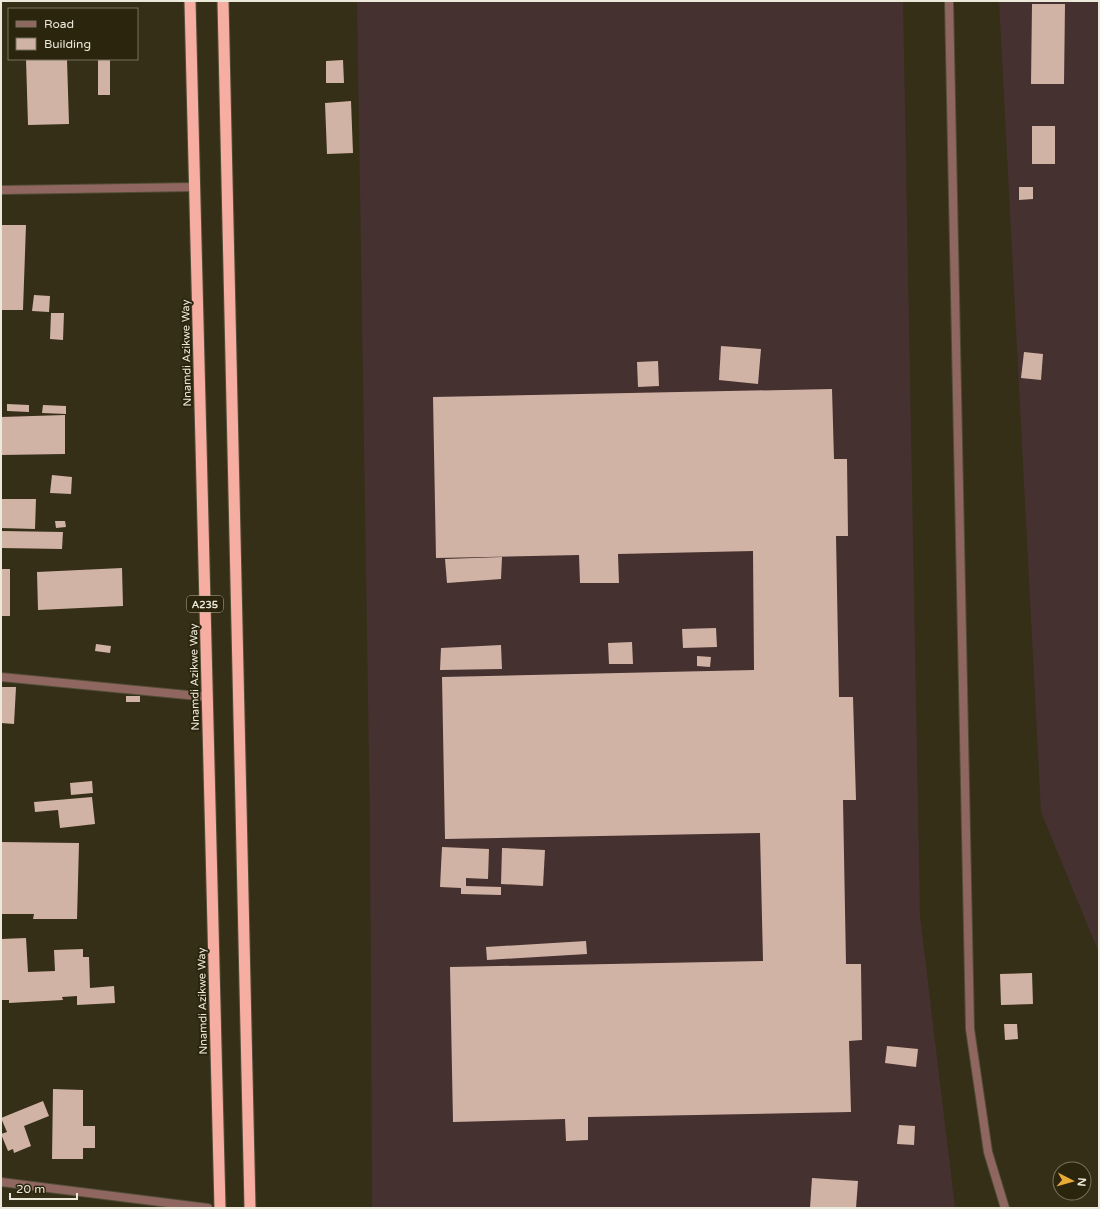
<svg xmlns="http://www.w3.org/2000/svg" width="1100" height="1209" viewBox="0 0 1100 1209" font-family="'Varela Round',sans-serif">
  <rect width="100%" height="100%" fill="#352f17"/>
  <g fill="#45312f">
    <path d="M357,1H903L920,916L955,1208H372L370,827Z"/>
    <path d="M999,1H1099V953L1041,812Z"/>
  </g>
  <g fill="#d1b3a5">
    <path d="M1032,4H1065L1064,84H1031Z"/>
    <path d="M26,59H67L69,124L28,125Z"/>
    <rect x="98" y="59" width="12" height="36"/>
    <path d="M343,60L344,83H326V61Z"/>
    <path d="M351,101L353,153L327,154L325,103Z"/>
    <rect x="1032" y="126" width="23" height="38"/>
    <path d="M1019,187H1033V199L1019,200Z"/>
    <path d="M1,225H26L23,310H1Z"/>
    <path d="M34,295L50,296L49,312L32,311Z"/>
    <path d="M51,313H64L63,340L50,339Z"/>
    <path d="M721,346L761,349L758,384L719,380Z"/>
    <path d="M1024,352L1043,354L1041,380L1021,378Z"/>
    <path d="M658,361L659,386L638,387L637,362Z"/>
    <path d="M832,389L834,459H847L848,536H836L839,697H853L856,800H843L846,964H861L862,1040L849,1041L851,1112L588,1117V1140L566,1141L565,1119L453,1122L450,967L763,961L760,833L445,839L442,677L754,670L753,551L618,554L619,583H580L579,555L436,558L433,397Z"/>
    <path d="M7,404L29,405V412L7,411Z"/>
    <path d="M43,405L66,406V414L42,413Z"/>
    <path d="M65,415V454L1,455V417Z"/>
    <path d="M52,475L72,477L71,494L50,493Z"/>
    <path d="M1,499H36L35,529L1,528Z"/>
    <path d="M55,521H65L66,527L56,528Z"/>
    <path d="M2,531L63,532L62,549L1,548Z"/>
    <path d="M502,557L501,579L447,583L445,559Z"/>
    <path d="M122,568L123,606L38,610L37,572Z"/>
    <rect x="1" y="569" width="9" height="47"/>
    <path d="M716,628L717,647L683,648L682,629Z"/>
    <path d="M632,642L633,664H609L608,643Z"/>
    <path d="M96,644L111,646L110,653L95,651Z"/>
    <path d="M501,645L502,669L440,670L441,648Z"/>
    <path d="M697,656L711,657L710,667L697,666Z"/>
    <path d="M1,687H16L14,724L1,723Z"/>
    <rect x="126" y="696" width="14" height="6"/>
    <path d="M92,781L93,793L71,795L70,783Z"/>
    <path d="M92,797L95,824L60,828L58,810L35,812L34,802Z"/>
    <path d="M1,842L79,843L77,919H33L34,914H1Z"/>
    <path d="M442,847L489,849L488,879L466,878V886L501,887V895L461,894V888L440,887Z"/>
    <path d="M502,848L545,850L543,886L501,884Z"/>
    <path d="M26,938L28,972L55,971L54,950L83,949V957H89L90,988L114,986L115,1003L77,1005V996L62,997L63,1000L9,1003V1000H1V939Z"/>
    <path d="M586,941L587,954L487,960L486,947Z"/>
    <path d="M1032,973L1033,1004L1001,1005L1000,974Z"/>
    <path d="M1004,1024H1017L1018,1039L1005,1040Z"/>
    <path d="M887,1046L918,1049L916,1067L885,1063Z"/>
    <path d="M53,1089L83,1090V1126H95V1148H83V1159H52Z"/>
    <path d="M43,1101L49,1116L24,1126L31,1146L14,1153L13,1149L8,1151L1,1134L7,1132L1,1118Z"/>
    <path d="M899,1125L915,1126L914,1145L897,1144Z"/>
    <path d="M812,1178L858,1181L856,1208H810Z"/>
  </g>
  <g fill="none" stroke-linecap="round" stroke-linejoin="round">
    <defs>
      <path id="service" d="M1,677L208,697"/>
      <g id="minor">
        <path d="M949,1L970,1029L988,1152L1005,1208"/>
        <path d="M1,190L195,187"/>
      </g>
      <path id="tertiary" d="M1,1182L208,1208"/>
      <g id="trunk">
        <path d="M190,1L220,1208"/>
        <path d="M223,1L250,1208"/>
      </g>
    </defs>
    <use href="#service" stroke="#524d36" stroke-width="10"/>
    <use href="#minor" stroke="#524d36" stroke-width="10"/>
    <use href="#tertiary" stroke="#524d36" stroke-width="10"/>
    <use href="#trunk" stroke="#524d36" stroke-width="13"/>
    <use href="#service" stroke="#906760" stroke-width="8"/>
    <use href="#minor" stroke="#906760" stroke-width="8"/>
    <use href="#tertiary" stroke="#906760" stroke-width="8"/>
    <use href="#trunk" stroke="#f7aea2" stroke-width="11"/>
  </g>
  <g text-anchor="middle" stroke-width="4" stroke-linejoin="round" paint-order="stroke">
    <rect fill="#2b250d" stroke="#b2ae9d" stroke-width="1" x="187" y="596" width="36" height="16" rx="3"/>
    <g font-size="10" font-weight="bold" fill="#ece9db">
      <text x="205" y="608">A235</text>
    </g>
    <g font-size="11" fill="#ece9db" stroke="#2b250d">
      <text transform="translate(186 353) rotate(-91)" y="4">Nnamdi Azikwe Way</text>
      <text transform="translate(194 677) rotate(-91)" y="4">Nnamdi Azikwe Way</text>
      <text transform="translate(202 1001) rotate(-91)" y="4">Nnamdi Azikwe Way</text>
    </g>
  </g>
  <rect width="1100" height="1209" fill="none" stroke="#ece9db" stroke-width="4"/>
  <rect x="8" y="8" width="130" height="52" fill="#2b250d" stroke="#78735f"/>
  <rect x="16" y="21" width="20" height="6" fill="#906760" stroke="#78735f"/>
  <text x="44" y="28" font-size="12" fill="#ece9db">Road</text>
  <rect x="16" y="38" width="20" height="12" fill="#d1b3a5" stroke="#78735f"/>
  <text x="44" y="48" font-size="12" fill="#ece9db">Building</text>
  <g transform="translate(1072 1181) rotate(96)"><circle r="19" fill="#2b250d" stroke="#78735f"/>
  <path d="M0-3L7 15L0 10L-7 15Z" fill="#e9ab38"/>
  <text y="-6" font-size="11" font-weight="bold" text-anchor="middle" fill="#ece9db">N</text>
  </g>
  <path d="M10 1193v6h67v-6" fill="none" stroke="#ece9db" stroke-width="2"/>
  <text x="16" y="1193" font-size="12" fill="#ece9db" stroke="#2b250d" stroke-width="3" paint-order="stroke">20 m</text>
</svg>
